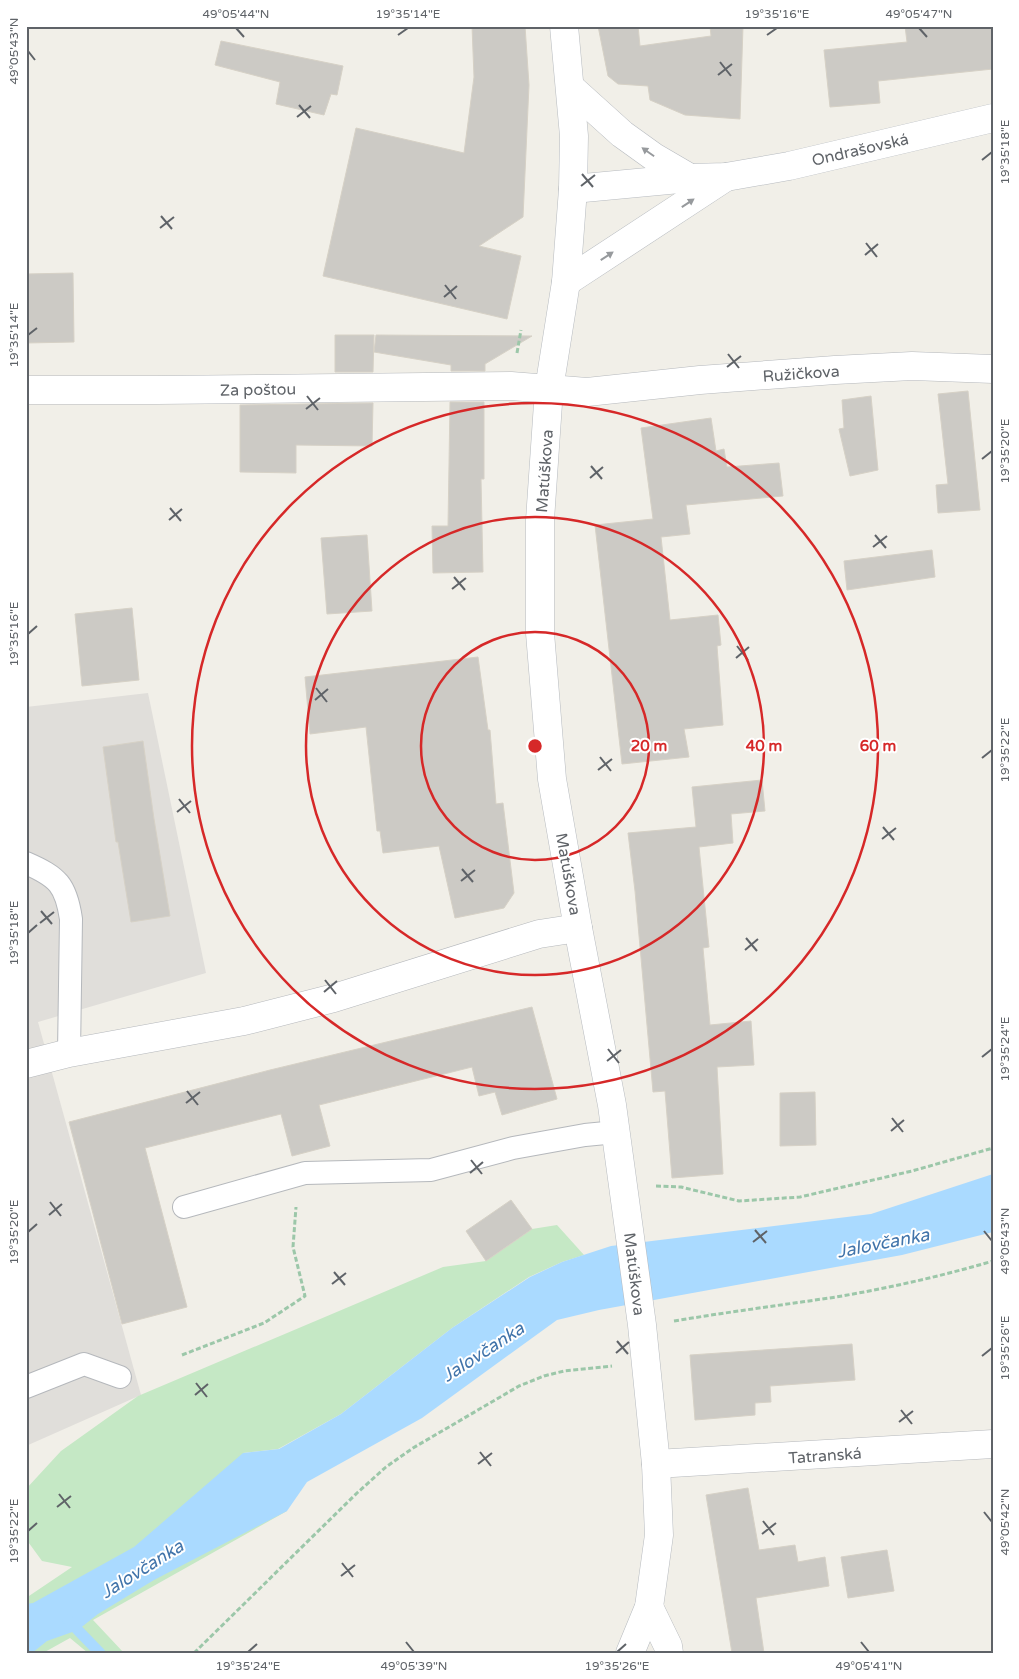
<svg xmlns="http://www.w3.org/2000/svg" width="1019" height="1679" viewBox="0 0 1019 1679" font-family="'Varela Round',sans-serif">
  <rect width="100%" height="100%" fill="#f1efe8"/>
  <path fill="#e0deda" d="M148,693L206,973L38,1022L141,1395L26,1446V707Z"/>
  <path fill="#c5e8c5" d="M557,1225L584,1255L562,1262L529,1277L452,1328L341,1414L278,1449L243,1453L287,1511L93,1620L124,1653H88L70,1638L43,1653H26V1598L72,1567L42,1561L26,1539V1489L61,1451L138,1396L443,1267L486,1261L532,1229Z"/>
  <path fill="#aadaff" d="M993,1174V1232L902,1255L599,1310L557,1320L422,1418L307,1482L287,1511L154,1580L98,1614L78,1630L47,1641L32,1653H26V1604L33,1603L134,1547L243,1453L279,1449L341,1414L452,1328L530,1277L562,1262L611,1246L871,1214Z"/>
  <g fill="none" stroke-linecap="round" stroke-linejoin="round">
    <path stroke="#aadaff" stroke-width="11" d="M68,1620L100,1653"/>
  </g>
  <g fill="#cccac5" stroke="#d6d1c6">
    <path d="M472,26H525L529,85L523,217L479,246L521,256L507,319L323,276L356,128L464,153L474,77Z"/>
    <path d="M598,26H638L640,46L711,36L710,26H743L740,119L685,115L650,100L648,86L618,84L608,76Z"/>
    <path d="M905,26H993V69L878,81L880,103L830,107L824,50L907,42Z"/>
    <path d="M221,41L343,66L337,95L331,94L324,115L276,104L280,82L215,65Z"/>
    <path d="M73,273L74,342L26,343V274Z"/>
    <path d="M335,335H374L373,372H335Z"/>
    <path d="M376,335L532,336L485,364V371H451V365L374,352Z"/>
    <path d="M968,391L980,510L938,513L936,485L948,484L938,394Z"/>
    <path d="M871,396L878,470L850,476L839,429L844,428L842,400Z"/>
    <path d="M450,402H484V479H481L483,572L433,573L432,526H448Z"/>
    <path d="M373,403L372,446L296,445V473L240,472V405Z"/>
    <path d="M711,418L716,451L724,449L727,467L779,463L783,496L686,505L690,534L661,537L670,620L718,615L721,645L717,646L723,725L684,729L689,757L622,764L595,525L653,519L641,428Z"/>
    <path d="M367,535L372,611L327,614L321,538Z"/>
    <path d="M932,550L935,577L847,590L844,561Z"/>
    <path d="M132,608L139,680L82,686L75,614Z"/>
    <path d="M478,657L488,730H490L496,804L503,803L514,893L504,908L455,918L439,846L383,853L380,831H377L366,727L310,734L305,677Z"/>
    <path d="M143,741L154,819L170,916L131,922L118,842H116L103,747Z"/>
    <path d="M762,780L765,811L731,814L733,843L699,847L709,947L703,948L710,1025L751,1021L754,1065L717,1067L723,1174L672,1178L665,1091L653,1092L635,891L628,833L696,827L692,787Z"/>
    <path d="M532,1007L557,1099L502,1115L495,1092L479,1096L472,1067L319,1105L330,1146L292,1156L281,1114L145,1148L187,1307L122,1324L69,1122L270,1070Z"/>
    <path d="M815,1092L816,1145L780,1146V1093Z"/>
    <path d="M511,1200L532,1229L486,1261L466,1231Z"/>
    <path d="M852,1344L855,1380L770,1386L771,1402L755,1403V1415L695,1420L690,1355Z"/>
    <path d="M748,1488L759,1550L795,1545L798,1562L825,1557L829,1586L756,1598L764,1653H732L706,1495Z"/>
    <path d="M887,1550L894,1591L848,1598L841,1557Z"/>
  </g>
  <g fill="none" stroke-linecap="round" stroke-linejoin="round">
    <defs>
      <g id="lane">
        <path d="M26,863C58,877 66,885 71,919L69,1053"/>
        <path d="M184,1207L305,1173L431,1170L513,1148L585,1135L616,1132"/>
        <path d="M26,1387L84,1364L120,1377"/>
      </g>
      <g id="street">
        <path d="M26,390H157L511,386L587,392L700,380L835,370L912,366L993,369"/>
        <path d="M26,1064L69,1053L244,1021L334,998L539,934L578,928"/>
        <path d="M656,1464L993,1444"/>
        <path d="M649,1607L668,1646L669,1653"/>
      </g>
      <g id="secondary">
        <path d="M564,26L574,136L573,189L566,282L549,389L540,520V633L552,779L578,928L612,1105L642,1325L656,1464L659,1535L649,1607L630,1653"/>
        <path d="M571,88L622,134L654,157L690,178"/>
        <path d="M573,189L690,178L726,177L789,166L993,118"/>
        <path d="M566,282L726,177"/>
      </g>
    </defs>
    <use href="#lane" stroke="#b5b8bc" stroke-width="24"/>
    <use href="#street" stroke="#b5b8bc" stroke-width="29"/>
    <use href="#secondary" stroke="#b6babf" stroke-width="29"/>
    <g stroke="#9cc7a9" stroke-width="3" stroke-dasharray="5 2.5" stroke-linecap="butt">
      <path d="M517,353L521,330"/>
      <path d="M656,1186L681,1187L739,1201L800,1197L912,1171L993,1148"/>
      <path d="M674,1321C728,1312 782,1305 836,1297C889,1288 942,1276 993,1261"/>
      <path d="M182,1355L264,1323L305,1296L293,1247L296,1207"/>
      <path d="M194,1653L357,1493L386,1467L413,1448L519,1386L544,1376L564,1371L612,1366"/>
    </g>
    <use href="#lane" stroke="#fff" stroke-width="22"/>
    <use href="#street" stroke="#fff" stroke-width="28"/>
    <use href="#secondary" stroke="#fff" stroke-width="28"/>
  </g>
  <defs><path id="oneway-solid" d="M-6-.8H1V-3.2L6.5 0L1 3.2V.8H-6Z" transform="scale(1.25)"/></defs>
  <g fill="#979a9d">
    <use href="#oneway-solid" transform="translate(648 152) rotate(-145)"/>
    <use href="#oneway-solid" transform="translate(688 203) rotate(-34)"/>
    <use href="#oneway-solid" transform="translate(607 256) rotate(-33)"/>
  </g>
  <path fill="none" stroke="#5f6368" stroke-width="2" d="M236,28L244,37M919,28L927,37M398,35L408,28M767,35L777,28M28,51L35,60M720,62L731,76M718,75L732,64M299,105L310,118M297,117L311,106M982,160L992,152M582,174L593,187M581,186L595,175M161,216L172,229M160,228L174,217M866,243L877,257M865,255L878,244M445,285L456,299M444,297L457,286M28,335L37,328M728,354L739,368M727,367L741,356M307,396L318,410M306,409L320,398M982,459L992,451M591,466L602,479M590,478L603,467M170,508L181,521M169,520L182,509M875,535L886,548M873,547L887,536M454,577L465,590M452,589L466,578M28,634L37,626M737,646L748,660M736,658L749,647M316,688L327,702M315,700L328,689M600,757L611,771M982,758L992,750M598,770L612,759M179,799L190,813M177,812L191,801M883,827L894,840M882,839L896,828M462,869L473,882M461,881L475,870M41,911L52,924M40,923L54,912M28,933L37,925M746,938L757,951M745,950L758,939M325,980L336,994M324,992L337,981M608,1049L619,1063M982,1057L992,1049M607,1061L621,1050M187,1091L198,1105M186,1103L200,1092M892,1118L903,1132M891,1131L904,1120M471,1160L482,1174M470,1173L483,1162M50,1202L61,1216M49,1215L62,1204M755,1230L766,1243M984,1231L992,1241M28,1232L37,1224M753,1242L767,1231M334,1272L345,1285M332,1284L346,1273M617,1341L628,1354M616,1353L629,1342M982,1356L992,1348M196,1383L207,1397M195,1395L208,1384M901,1410L912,1424M899,1422L913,1411M480,1452L491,1466M478,1464L492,1453M59,1494L70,1508M57,1507L71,1496M984,1512L992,1522M763,1521L774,1535M28,1531L37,1523M762,1534L776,1523M342,1563L353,1577M341,1576L355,1565M406,1642L414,1652M861,1642L869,1652M248,1652L257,1644M617,1652L626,1644"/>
  <g fill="none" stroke="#d62828" stroke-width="2.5">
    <circle cx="535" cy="746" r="114"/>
    <circle cx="535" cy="746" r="229"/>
    <circle cx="535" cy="746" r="343"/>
  </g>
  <g text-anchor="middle" stroke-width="4" stroke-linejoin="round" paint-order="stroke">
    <g font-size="16" fill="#5f6368" stroke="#fff">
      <text transform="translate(860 149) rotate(-13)" y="6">Ondrašovská</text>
      <text transform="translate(801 373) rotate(-4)" y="6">Ružičkova</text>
      <text transform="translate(258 389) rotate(-1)" y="6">Za poštou</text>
      <text transform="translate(544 471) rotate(-86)" y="6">Matúškova</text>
      <text transform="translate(569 874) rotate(80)" y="6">Matúškova</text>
      <text transform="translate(635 1274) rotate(83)" y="6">Matúškova</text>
      <text transform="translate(825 1455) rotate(-4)" y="6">Tatranská</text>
    </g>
    <g font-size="18" font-style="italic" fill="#4174aa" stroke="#fff">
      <text transform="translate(883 1243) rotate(-11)" y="6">Jalovčanka</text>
      <text transform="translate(483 1352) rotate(-33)" y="6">Jalovčanka</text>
      <text transform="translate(142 1569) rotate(-32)" y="6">Jalovčanka</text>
    </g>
  </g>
  <circle cx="535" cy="746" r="8" fill="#d62828" stroke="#fff" stroke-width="2.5"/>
  <g font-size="15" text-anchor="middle" font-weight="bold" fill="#d62828" stroke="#fff" stroke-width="4" stroke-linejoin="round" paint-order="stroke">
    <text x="649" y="751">20 m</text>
    <text x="764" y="751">40 m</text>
    <text x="878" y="751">60 m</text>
  </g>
  <rect width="1019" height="1679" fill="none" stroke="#ffffff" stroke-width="55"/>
  <rect x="28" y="28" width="964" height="1624" fill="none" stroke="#5f6368" stroke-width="2"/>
  <g font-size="12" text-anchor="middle" fill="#5f6368">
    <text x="236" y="18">49°05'44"N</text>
    <text x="408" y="18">19°35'14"E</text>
    <text x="777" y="18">19°35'16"E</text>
    <text x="919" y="18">49°05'47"N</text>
    <text transform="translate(14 51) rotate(-90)" y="4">49°05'43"N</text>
    <text transform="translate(1005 152) rotate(-90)" y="4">19°35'18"E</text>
    <text transform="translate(14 335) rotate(-90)" y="4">19°35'14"E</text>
    <text transform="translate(1005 451) rotate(-90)" y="4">19°35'20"E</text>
    <text transform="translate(14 634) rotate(-90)" y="4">19°35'16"E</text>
    <text transform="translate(1005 750) rotate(-90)" y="4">19°35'22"E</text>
    <text transform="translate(14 933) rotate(-90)" y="4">19°35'18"E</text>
    <text transform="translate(1005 1049) rotate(-90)" y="4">19°35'24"E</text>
    <text transform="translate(14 1232) rotate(-90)" y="4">19°35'20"E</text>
    <text transform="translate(1005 1241) rotate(-90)" y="4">49°05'43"N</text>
    <text transform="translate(1005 1348) rotate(-90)" y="4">19°35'26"E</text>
    <text transform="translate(1005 1522) rotate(-90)" y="4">49°05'42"N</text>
    <text transform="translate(14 1531) rotate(-90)" y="4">19°35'22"E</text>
    <text x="248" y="1670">19°35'24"E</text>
    <text x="414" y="1670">49°05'39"N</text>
    <text x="617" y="1670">19°35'26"E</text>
    <text x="869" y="1670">49°05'41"N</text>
  </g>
</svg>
